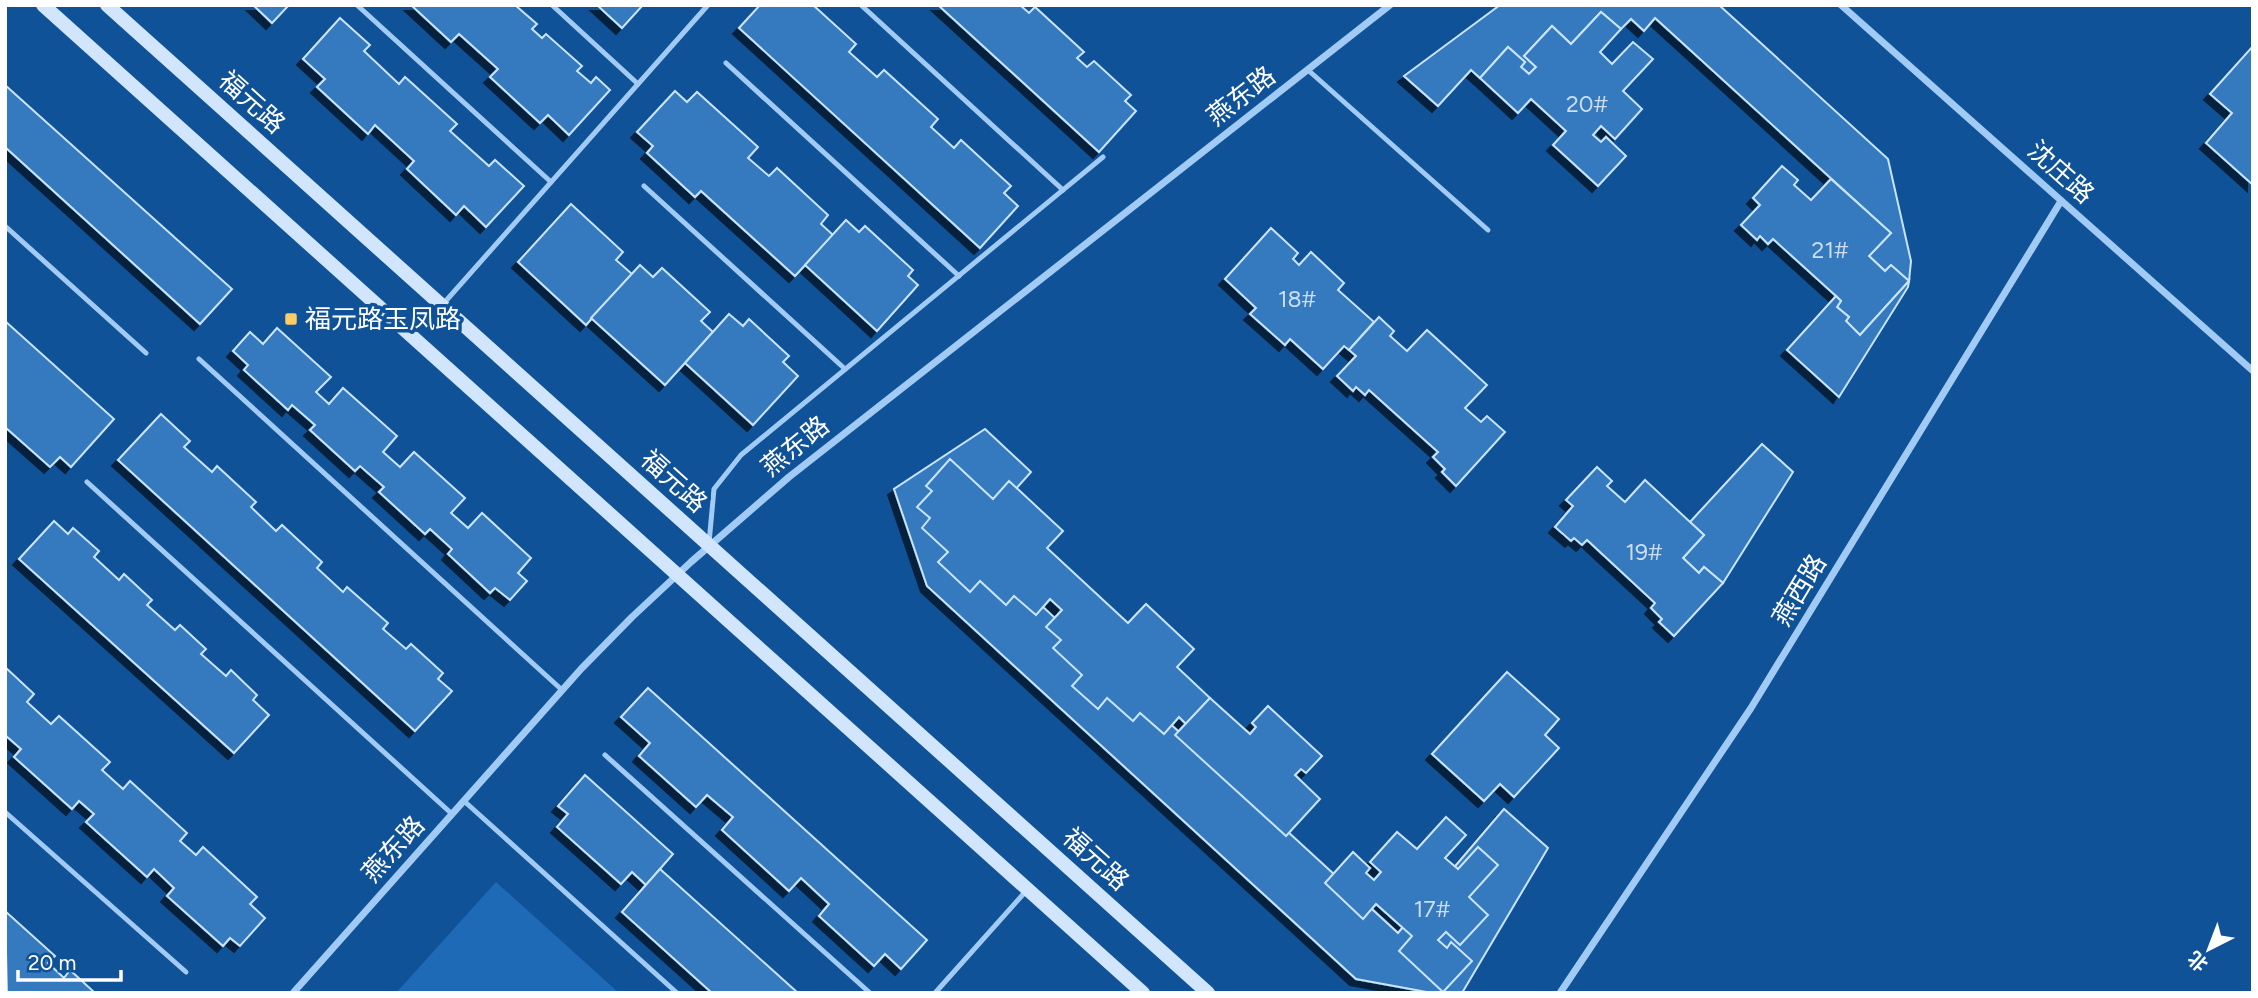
<svg xmlns="http://www.w3.org/2000/svg" width="2258" height="998" viewBox="0 0 2258 998" font-family="Figtree,'Noto Sans SC',sans-serif">
  <defs>
    <filter id="shadow"><feDropShadow dx="-6" dy="6" stdDeviation="0" flood-color="#0009"/></filter>
  </defs>
  <rect width="100%" height="100%" fill="#105298"/>
  <path fill="#1f6ab6" d="M496,882L619,993H396Z"/>
  <g fill="#3479bf" stroke="#c9e4fe" stroke-width="2" filter="url(#shadow)">
    <path d="M253,5H289L272,23Z"/>
    <path d="M411,5H515L537,24L532,29L542,38L546,34L582,66L577,71L591,83L596,77L610,90L569,135L548,115L540,123L490,77L498,69L459,34L451,42Z"/>
    <path d="M597,5H643L622,28Z"/>
    <path d="M760,5H813L856,44L849,52L877,77L884,70L938,119L931,127L954,148L961,140L1011,186L1004,193L1018,206L980,248L739,28Z"/>
    <path d="M938,5H1020L1029,13L1035,7L1084,52L1077,58L1087,67L1094,61L1131,95L1125,101L1136,111L1099,152Z"/>
    <path d="M1500,5H1719L1888,159L1911,261L1909,281L1891,265L1885,271L1869,256L1891,233L1655,18L1644,31L1631,19L1621,29L1601,12L1571,44L1552,26L1524,56L1536,67L1529,74L1521,67L1525,62L1508,47L1480,78L1471,70L1438,106L1404,76Z"/>
    <path d="M1601,12L1621,29L1600,52L1612,64L1633,42L1653,59L1623,91L1642,109L1615,139L1601,126L1593,135L1601,142L1606,137L1626,156L1598,186L1553,145L1566,131L1531,99L1518,113L1480,78L1508,47L1525,62L1521,67L1529,74L1536,67L1524,56L1552,26L1571,44Z"/>
    <path d="M340,18L370,45L364,51L399,84L405,77L457,124L450,131L489,166L495,160L524,186L486,227L464,206L456,215L407,169L414,161L375,125L368,134L317,87L325,79L303,59Z"/>
    <path d="M2253,46V185L2206,143L2232,113L2210,94Z"/>
    <path d="M5,85L232,289L200,324L5,147Z"/>
    <path d="M675,91L687,102L697,92L758,147L748,158L769,176L777,168L828,215L821,224L833,235L795,276L701,191L695,197L647,153L653,146L637,132Z"/>
    <path d="M1782,166L1798,180L1794,185L1811,200L1831,179L1891,233L1869,256L1885,271L1891,265L1909,281L1860,335L1846,321L1849,317L1837,307L1841,301L1836,296L1773,239L1768,244L1760,236L1757,240L1741,225L1760,205L1753,198Z"/>
    <path d="M571,204L623,252L616,260L632,274L586,325L518,262Z"/>
    <path d="M846,220L859,232L865,226L913,270L908,276L918,285L877,331L805,265Z"/>
    <path d="M1271,228L1298,253L1293,259L1299,265L1311,252L1344,283L1338,290L1374,322L1349,350L1344,346L1323,369L1290,339L1285,345L1250,314L1256,308L1225,279Z"/>
    <path d="M640,265L653,277L662,268L710,312L701,321L713,332L665,385L591,318Z"/>
    <path d="M1909,281L1908,287L1839,397L1787,350L1836,296L1841,301L1837,307L1849,317L1846,321L1860,335Z"/>
    <path d="M729,314L743,326L749,319L789,356L783,362L798,376L753,425L685,363Z"/>
    <path d="M1379,317L1394,331L1390,336L1407,351L1427,330L1487,385L1465,408L1481,422L1487,416L1505,432L1456,486L1442,472L1445,469L1433,457L1438,452L1369,390L1365,395L1356,387L1353,391L1337,376L1356,356L1349,350Z"/>
    <path d="M5,321L114,419L71,467L60,457L50,467L5,427Z"/>
    <path d="M277,328L331,377L316,392L329,404L343,388L397,436L383,452L400,467L414,452L465,498L451,513L468,528L482,513L531,558L518,573L527,581L510,600L495,588L490,593L448,554L452,549L430,529L425,534L379,492L384,487L360,466L355,471L310,430L315,425L292,405L288,410L244,370L248,365L233,351L250,332L263,344Z"/>
    <path d="M161,414L190,441L184,447L212,472L217,466L256,502L251,507L276,531L282,525L322,562L317,568L343,592L347,587L388,623L383,629L406,649L411,644L443,673L438,679L452,691L415,731L118,460Z"/>
    <path d="M985,429L1031,472L970,540L1398,933L1504,809L1548,848L1462,993H1432L1356,979L927,586L894,489Z"/>
    <path d="M1762,444L1793,472L1723,583L1704,567L1699,573L1683,558L1704,535L1690,522Z"/>
    <path d="M950,459L993,499L1009,481L1063,531L1047,548L1128,623L1146,604L1194,649L1177,667L1210,698L1186,724L1179,717L1164,734L1140,713L1133,721L1107,698L1098,709L1072,686L1082,675L1053,648L1061,640L1046,627L1062,610L1050,599L1036,615L1014,596L1006,605L980,581L970,592L938,562L948,552L922,528L930,518L917,507L932,491L926,486Z"/>
    <path d="M1597,467L1612,481L1607,486L1625,502L1645,480L1704,535L1683,558L1699,573L1704,567L1723,583L1674,636L1659,622L1662,619L1651,608L1655,603L1587,540L1582,545L1574,538L1571,541L1555,527L1573,506L1566,500Z"/>
    <path d="M54,521L68,534L73,528L99,551L94,557L119,580L124,574L152,600L147,605L175,630L180,625L206,649L201,654L226,676L231,670L257,695L253,700L269,715L234,753L19,559Z"/>
    <path d="M5,667L34,694L27,702L51,724L59,716L110,762L102,770L123,789L130,781L187,833L180,841L196,855L203,847L257,897L250,904L265,918L240,946L230,938L223,946L167,896L174,888L154,869L147,877L86,822L94,814L79,801L72,809L14,757L21,749L5,735Z"/>
    <path d="M1507,672L1559,719L1545,735L1559,748L1514,797L1500,784L1484,801L1432,754Z"/>
    <path d="M648,688L927,940L901,969L885,954L874,966L819,916L829,904L801,878L789,891L722,830L733,817L707,795L696,807L639,756L650,743L621,717Z"/>
    <path d="M1210,698L1250,734L1256,727L1252,723L1268,706L1322,756L1306,773L1301,769L1295,775L1320,799L1286,836L1175,735Z"/>
    <path d="M585,775L673,854L646,885L632,872L621,884L557,827L568,814L558,806Z"/>
    <path d="M1446,817L1466,835L1445,858L1458,869L1478,847L1498,865L1469,897L1488,915L1460,945L1446,932L1438,940L1447,948L1451,942L1472,961L1443,992L1399,951L1412,936L1376,904L1363,919L1325,883L1353,852L1370,868L1366,873L1374,880L1381,872L1370,862L1397,832L1417,849Z"/>
    <path d="M660,869L798,993H712L622,912Z"/>
    <path d="M5,911L55,956L48,963L64,978L70,970L95,993H7Z"/>
  </g>
  <g fill="none" stroke-linecap="round" stroke-linejoin="round">
    <g stroke="#a1cbf4" stroke-width="5">
      <path d="M357,5L551,182"/>
      <path d="M552,5L638,84"/>
      <path d="M861,5L1063,190"/>
      <path d="M726,63L959,276"/>
      <path d="M1308,70L1488,230"/>
      <path d="M644,186L845,369"/>
      <path d="M5,226L146,353"/>
      <path d="M444,303L708,5"/>
      <path d="M199,359L562,690"/>
      <path d="M87,482L452,814"/>
      <path d="M709,543L714,489L741,455L1103,157"/>
      <path d="M605,755L870,993"/>
      <path d="M464,801L677,993"/>
      <path d="M5,812L186,972"/>
      <path d="M935,993L1026,891"/>
    </g>
    <g stroke="#a1cbf4" stroke-width="7">
      <path d="M1841,5L2253,371"/>
      <path d="M293,993L581,669L632,617L691,562L789,477L1390,5"/>
      <path d="M1560,993L1751,708L2061,201"/>
    </g>
    <g stroke="#d1e6fd" stroke-width="14">
      <path d="M43,5L1143,993"/>
      <path d="M107,5L1208,993"/>
    </g>
  </g>
  <rect fill="#ffcb64" stroke="#105298" stroke-width="2.5" x="284" y="312" width="14" height="14" rx="3.5"/>
  <g text-anchor="middle" stroke-width="7" stroke-linejoin="round" paint-order="stroke">
    <g font-size="23" fill="#ccdeef">
      <text x="1587" y="112">20#</text>
      <text x="1830" y="258">21#</text>
      <text x="1297" y="307">18#</text>
      <text x="1644" y="560">19#</text>
      <text x="1432" y="917">17#</text>
    </g>
    <g font-size="26" fill="#fff" stroke="#105298">
      <text transform="translate(1241 96) rotate(-38)" y="9">燕东路</text>
      <text transform="translate(252 102) rotate(42)" y="9">福元路</text>
      <text transform="translate(2061 172) rotate(42)" y="9">沈庄路</text>
      <text transform="translate(795 446) rotate(-39)" y="9">燕东路</text>
      <text transform="translate(674 481) rotate(42)" y="9">福元路</text>
      <text transform="translate(1799 590) rotate(-59)" y="9">燕西路</text>
      <text transform="translate(393 849) rotate(-48)" y="9">燕东路</text>
      <text transform="translate(1096 859) rotate(42)" y="9">福元路</text>
    </g>
    <g font-size="26" fill="#fff" stroke="#105298" text-anchor="start">
      <text x="305" y="328">福元路玉凤路</text>
    </g>
  </g>
  <rect width="2258" height="998" fill="none" stroke="#ffffff" stroke-width="14"/>
  <g transform="translate(2209 949) rotate(222)" stroke="#105298" stroke-width="5" paint-order="stroke">
  <path d="M0-5L12 26L0 18L-12 26Z" fill="#ffffff"/>
  <text y="-10" font-size="19" font-weight="bold" text-anchor="middle" fill="#ffffff">北</text>
  </g>
  <path d="M18 970v10h103v-10" fill="none" stroke="#ffffff" stroke-width="3.5"/>
  <text x="28" y="970" font-size="21" fill="#ffffff" stroke="#105298" stroke-width="5" paint-order="stroke">20 m</text>
</svg>
